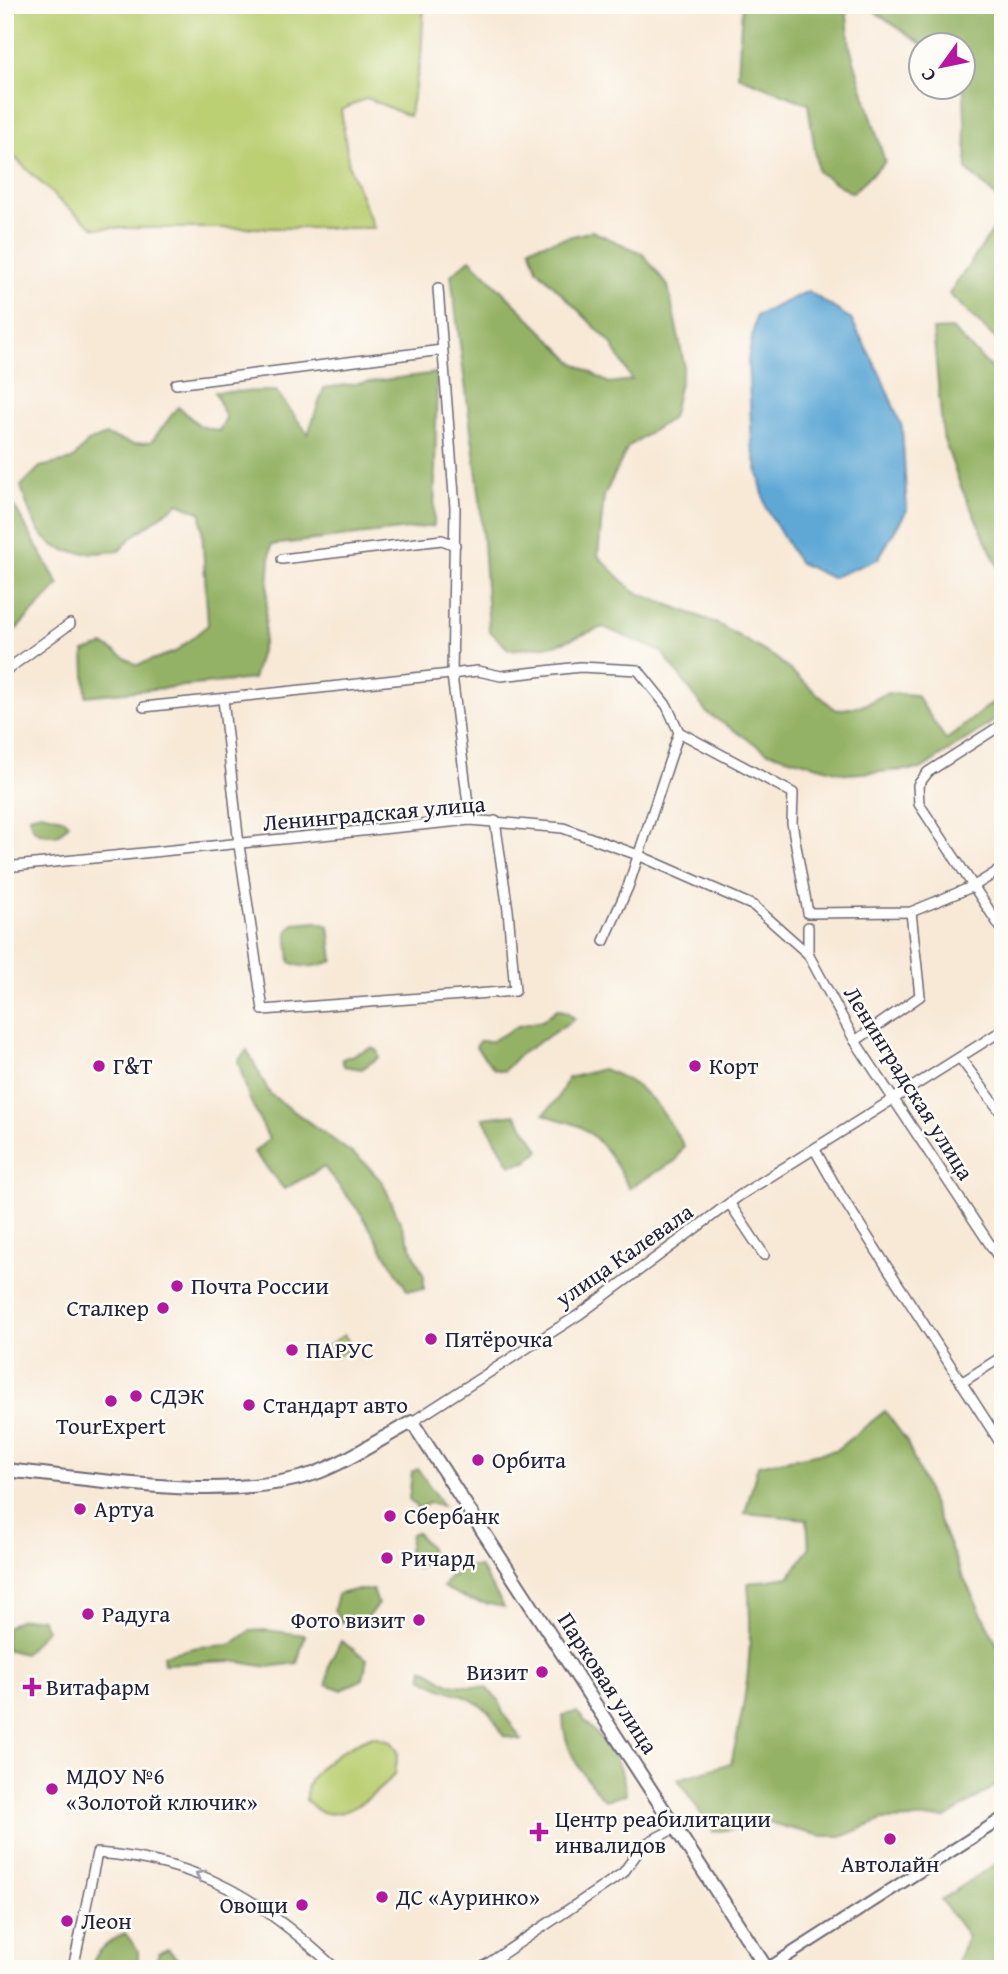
<svg xmlns="http://www.w3.org/2000/svg" width="1008" height="1974" viewBox="0 0 1008 1974" font-family="'Gentium Book Plus',serif">
  <rect width="100%" height="100%" fill="#fdfcf7"/>
  <filter id="ink" filterUnits="userSpaceOnUse"><feTurbulence type="fractalNoise" baseFrequency=".0143" numOctaves="2"/><feDisplacementMap in="SourceGraphic" scale="14" xChannelSelector="R" yChannelSelector="G"/><feConvolveMatrix kernelMatrix="1 2 1 2 8 2 1 2 1" color-interpolation-filters="sRGB"/></filter>
  <filter id="wash" filterUnits="userSpaceOnUse"><feTurbulence type="fractalNoise" baseFrequency=".00686" numOctaves="4" result="noise"/><feDisplacementMap in="SourceGraphic" scale="28" xChannelSelector="R" yChannelSelector="G"/><feGaussianBlur stdDeviation="1.57" result="paint"/><feColorMatrix in="noise" values="0 0 0 0 0 0 0 0 0 0 0 0 0 0 0 0 0 1.4 0 .05"/><feComposite in="paint" operator="in"/></filter>
  <g filter="url(#wash)">
    <rect width="100%" height="100%" fill="#f8e9d7"/>
    <g fill="#bbcf73" stroke="#6e7857" stroke-width="2">
      <path d="M5,5H424L421,58L409,116L367,98L341,110L349,166L374,228H95L61,202L8,151Z"/>
      <path d="M344,1335L352,1347L336,1357L329,1345Z"/>
      <path d="M373,1736L391,1741L398,1752L395,1774C372,1798 332,1833 306,1800C303,1769 347,1746 373,1736Z"/>
    </g>
    <g fill="#94b265" stroke="#5b6a50" stroke-width="2">
      <path d="M742,5H846L850,47L885,162L852,193L818,172L808,104L738,76Z"/>
      <path d="M865,5L1003,7V203L967,170L962,46L923,45Z"/>
      <path d="M1003,216V346L949,294Z"/>
      <path d="M592,231L642,253L668,286L684,364L672,418L628,447L604,496L598,556L633,591L716,623L776,658L836,710L862,706L887,693L916,695L946,740L1003,694V715L921,769L847,774L768,752L707,713L662,652L603,627L555,645L509,650L489,630L480,499L451,275L470,259L573,362L609,383L632,380L611,343L537,269L530,247Z"/>
      <path d="M952,329L1003,380V577L961,487L943,437L933,330Z"/>
      <path d="M437,373L434,526L271,545L264,640L253,679L86,696L84,652L104,645L137,665L175,652L208,625L201,513L179,503L132,537L119,551C53,558 39,548 21,486L40,467L72,460L88,442L106,435L133,444L151,442L178,407L200,426L219,431L226,418L215,392L276,391L308,434L324,388Z"/>
      <path d="M5,490L59,585L5,641Z"/>
      <path d="M41,813L62,818L69,824L58,835C41,835 32,835 29,816Z"/>
      <path d="M317,922L329,926L333,961C318,966 304,970 290,962L287,932L294,924Z"/>
      <path d="M557,1009L567,1012L575,1019L519,1055L504,1071L494,1069L476,1047L479,1041H492L518,1026L542,1021Z"/>
      <path d="M371,1048L377,1050L379,1057L362,1069L344,1066L342,1059Z"/>
      <path d="M247,1050L270,1094L364,1162L383,1183L424,1276V1289L407,1290L362,1215L324,1167L284,1189L254,1152L269,1139L249,1098L238,1061Z"/>
      <path d="M602,1069C646,1083 661,1108 684,1146L675,1161L629,1188C616,1164 605,1142 581,1127C570,1121 556,1120 544,1114L557,1100L568,1078Z"/>
      <path d="M515,1114L540,1150L526,1162L510,1165L483,1118Z"/>
      <path d="M885,1411L906,1440L961,1573L1003,1656V1781L946,1818L882,1820L844,1836H822L768,1823L713,1832L678,1779L731,1763C747,1698 754,1649 748,1583L789,1577L809,1548L807,1519L745,1513L758,1465L836,1450Z"/>
      <path d="M418,1469L443,1506L429,1503L418,1509L409,1499L412,1472Z"/>
      <path d="M416,1532L430,1548V1558L417,1569L411,1564L408,1551L411,1534Z"/>
      <path d="M468,1567H480L504,1607L469,1600L443,1587L449,1577Z"/>
      <path d="M355,1590H373L378,1604L363,1622H341L334,1610L338,1594Z"/>
      <path d="M41,1618L47,1629L24,1654L5,1649L6,1628L18,1620Z"/>
      <path d="M266,1630L305,1635L297,1663L268,1667L233,1661L164,1664L163,1655L198,1647L231,1645L250,1631Z"/>
      <path d="M341,1641L367,1659L363,1679L342,1690L327,1684L329,1664Z"/>
      <path d="M423,1668L449,1684L486,1688L499,1700L503,1713L522,1740L504,1736C499,1729 495,1719 489,1713C473,1693 440,1693 422,1677Z"/>
      <path d="M577,1712C598,1735 625,1762 626,1795L605,1800C582,1775 563,1750 563,1715Z"/>
      <path d="M1003,1859V1969H954L968,1936L941,1900Z"/>
      <path d="M125,1933L138,1950V1969H91C94,1952 111,1940 125,1933Z"/>
      <path d="M168,1949L181,1963L177,1969H153L159,1953Z"/>
    </g>
    <path fill="#5fa8d6" stroke="#406588" stroke-width="2" d="M808,291L851,319L880,374L902,427L907,510L878,559L831,578L798,562L766,508L752,445L748,360L756,316Z"/>
  </g>
  <g filter="url(#ink)">
    <g fill="none" stroke-linecap="round" stroke-linejoin="round">
      <defs>
        <g id="minor">
          <path d="M438,288L455,508L452,675L470,820"/>
          <path d="M176,384L442,350"/>
          <path d="M282,559L442,540L455,545"/>
          <path d="M5,671L70,624"/>
          <path d="M223,699L239,845L263,1010L515,991L508,910L495,821"/>
          <path d="M144,707L478,671L501,676L580,667L638,670L667,706L679,732L628,887L604,941"/>
          <path d="M1003,724L928,772L918,785L919,804L1003,931"/>
          <path d="M679,732L793,793L792,823L808,913L911,912L974,886L1003,868"/>
          <path d="M5,867L470,820L563,828L638,855L754,906L808,954L855,1041L1003,1264"/>
          <path d="M808,927V954"/>
          <path d="M855,1041L920,996L911,912"/>
          <path d="M960,1058L1003,1115"/>
          <path d="M815,1150L840,1194L1003,1447"/>
          <path d="M730,1204L764,1255"/>
          <path d="M961,1383L1003,1356"/>
          <path d="M412,1422L580,1314L739,1196L1003,1030"/>
          <path d="M73,1969L97,1853C201,1861 261,1899 336,1969"/>
          <path d="M480,1969L623,1873L643,1845L677,1827"/>
        </g>
        <path id="tertiary" d="M767,1969L1003,1818"/>
        <path id="secondary" d="M5,1470C98,1479 224,1503 313,1474C347,1462 380,1439 412,1422L767,1969"/>
      </defs>
      <use href="#minor" stroke="#6d6872" stroke-width="12"/>
      <use href="#tertiary" stroke="#6d6872" stroke-width="14"/>
      <use href="#secondary" stroke="#6d6872" stroke-width="16"/>
      <use href="#minor" stroke="#fff" stroke-width="9"/>
      <use href="#tertiary" stroke="#fff" stroke-width="10"/>
      <use href="#secondary" stroke="#fff" stroke-width="12"/>
    </g>
    <defs><path id="oneway-chevron" d="M-2-3.5L2.5 0L-2 3.5" fill="none" stroke-width="1.6" stroke-linecap="round" stroke-linejoin="round" transform="scale(1.75)"/></defs>
    <use stroke="#9c9ca7" href="#oneway-chevron" transform="translate(200 1875) rotate(-153)"/>
  </g>
  <g fill="#b5179e" stroke="#fdfcf7" stroke-width="2.5">
    <circle cx="99" cy="1066" r="7"/>
    <circle cx="695" cy="1066" r="7"/>
    <circle cx="177" cy="1286" r="7"/>
    <circle cx="163" cy="1308" r="7"/>
    <circle cx="431" cy="1339" r="7"/>
    <circle cx="292" cy="1350" r="7"/>
    <circle cx="136" cy="1396" r="7"/>
    <circle cx="111" cy="1401" r="7"/>
    <circle cx="249" cy="1405" r="7"/>
    <circle cx="478" cy="1460" r="7"/>
    <circle cx="80" cy="1509" r="7"/>
    <circle cx="390" cy="1516" r="7"/>
    <circle cx="387" cy="1558" r="7"/>
    <circle cx="88" cy="1614" r="7"/>
    <circle cx="419" cy="1620" r="7"/>
    <circle cx="542" cy="1672" r="7"/>
    <path d="M28.5 1676.5h7v7h7v7h-7v7h-7v-7h-7v-7h7z"/>
    <circle cx="52" cy="1789" r="7"/>
    <path d="M535.5 1821.5h7v7h7v7h-7v7h-7v-7h-7v-7h7z"/>
    <circle cx="890" cy="1839" r="7"/>
    <circle cx="382" cy="1897" r="7"/>
    <circle cx="302" cy="1905" r="7"/>
    <circle cx="67" cy="1921" r="7"/>
  </g>
  <g text-anchor="middle" stroke-width="5" stroke-linejoin="round" paint-order="stroke">
    <g font-size="23" fill="#22223b" stroke="#fdfcf7">
      <text transform="translate(374 813) rotate(-5)" y="8">Ленинградская улица</text>
      <text transform="translate(909 1083) rotate(58)" y="8">Ленинградская улица</text>
      <text transform="translate(624 1255) rotate(-35)" y="8">улица Калевала</text>
      <text transform="translate(608 1683) rotate(57)" y="8">Парковая улица</text>
    </g>
    <g font-size="23" fill="#22223b" stroke="#fdfcf7" text-anchor="start">
      <text x="113" y="1074">Г&amp;Т</text>
      <text x="709" y="1074">Корт</text>
      <text x="191" y="1294">Почта России</text>
      <text x="149" y="1316" text-anchor="end">Сталкер</text>
      <text x="445" y="1347">Пятёрочка</text>
      <text x="306" y="1358">ПАРУС</text>
      <text x="150" y="1404">СДЭК</text>
      <text x="263" y="1413">Стандарт авто</text>
      <text x="111" y="1434" text-anchor="middle">TourExpert</text>
      <text x="492" y="1468">Орбита</text>
      <text x="94" y="1517">Артуа</text>
      <text x="404" y="1524">Сбербанк</text>
      <text x="401" y="1566">Ричард</text>
      <text x="102" y="1622">Радуга</text>
      <text x="405" y="1628" text-anchor="end">Фото визит</text>
      <text x="528" y="1680" text-anchor="end">Визит</text>
      <text x="46" y="1695">Витафарм</text>
      <text x="66" y="1784">МДОУ №6<tspan x="66" dy="26">«Золотой ключик»</tspan></text>
      <text x="555" y="1827">Центр реабилитации<tspan x="555" dy="26">инвалидов</tspan></text>
      <text x="890" y="1872" text-anchor="middle">Автолайн</text>
      <text x="396" y="1905">ДС «Ауринко»</text>
      <text x="288" y="1913" text-anchor="end">Овощи</text>
      <text x="81" y="1929">Леон</text>
    </g>
  </g>
  <rect width="1008" height="1974" fill="none" stroke="#fdfcf7" stroke-width="28"/>
  <g transform="translate(942 66) rotate(237)"><circle r="33" fill="#fdfcf7" stroke="#a5a5ac" stroke-width="2"/>
  <path d="M0-5L12 26L0 18L-12 26Z" fill="#b5179e"/>
  <text y="-10" font-size="19" font-weight="bold" text-anchor="middle" fill="#22223b">С</text>
  </g>
</svg>
